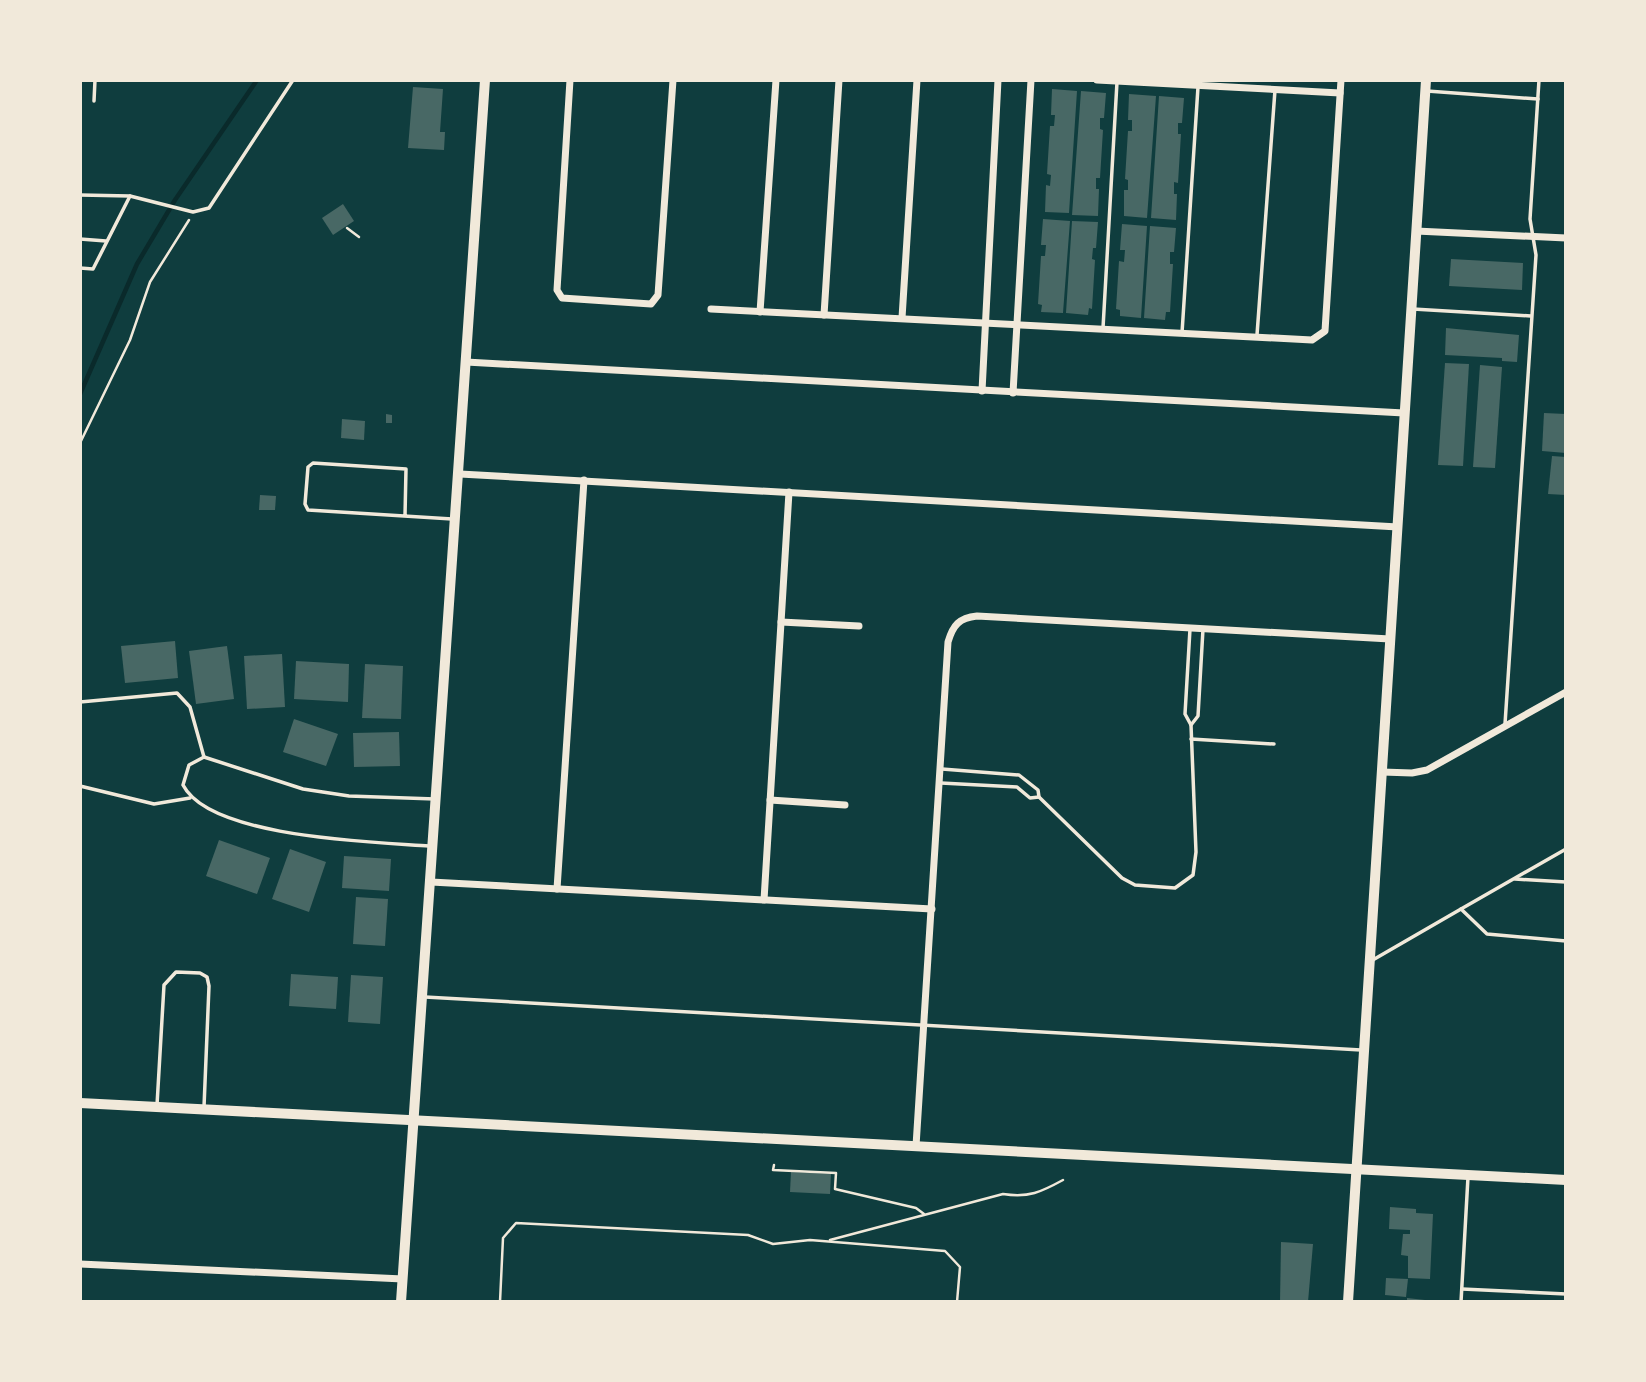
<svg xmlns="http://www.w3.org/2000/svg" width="1646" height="1382" viewBox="0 0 1646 1382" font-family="'Public Sans',sans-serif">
  <rect width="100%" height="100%" fill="#0f3d3e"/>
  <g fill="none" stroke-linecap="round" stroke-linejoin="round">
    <path stroke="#0a2a2b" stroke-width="4.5" d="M80,394L137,264L175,200L257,80"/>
  </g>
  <g fill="#486865">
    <path d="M413,87L443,89L440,132H445L444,150L408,148Z"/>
    <path d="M1052,89L1077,91L1069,213L1045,212L1046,185L1050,186L1051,175L1047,174L1050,126H1054L1055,115H1051Z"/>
    <path d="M1081,91L1106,93L1104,118H1100V129L1103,130L1100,178H1096V189H1099L1098,216L1072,215Z"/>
    <path d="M1129,94L1156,96L1147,218L1124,216V190H1128V180L1125,179L1128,131H1132V120H1128Z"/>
    <path d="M1159,96L1184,98L1182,123H1178V134H1181L1178,183L1174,182V194H1177L1176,220L1151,218Z"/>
    <path d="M343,204L354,221L333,235L322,218Z"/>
    <path d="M1043,219L1070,221L1063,313L1041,312L1042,305L1038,304L1041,256H1045L1046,245H1041Z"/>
    <path d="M1072,221L1098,222L1096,248H1093L1092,259L1095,260L1092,309L1089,308L1088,315L1066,313Z"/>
    <path d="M1122,224L1147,226L1141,318L1120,316V310L1116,309L1119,261L1124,262L1125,250H1120Z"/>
    <path d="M1150,226L1176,228L1174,252H1170V264H1173L1170,312H1166L1165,320L1144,318Z"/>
    <path d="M1451,259L1523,263L1522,290L1449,286Z"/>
    <path d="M1446,328L1519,335L1517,362L1502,361V358L1445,355Z"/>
    <path d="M1445,363L1469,364L1463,466L1438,465Z"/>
    <path d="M1480,365L1502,367L1495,468L1473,467Z"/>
    <path d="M1544,413L1566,414V453L1542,451Z"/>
    <path d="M386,414L392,415V423H386Z"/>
    <path d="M342,419L365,421L364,440L341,438Z"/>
    <path d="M1552,456L1566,457V495L1548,494Z"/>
    <path d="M260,495L276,496L275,510H259Z"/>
    <path d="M175,641L178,678L125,683L121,646Z"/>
    <path d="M227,646L234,699L196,704L189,651Z"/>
    <path d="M282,654L285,707L247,709L244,656Z"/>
    <path d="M296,661L349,664L348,702L294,699Z"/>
    <path d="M365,664L403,666L401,719L362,718Z"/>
    <path d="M294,719L338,734L326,766L283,752Z"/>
    <path d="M399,732L400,766L354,767L353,733Z"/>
    <path d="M219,840L270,858L257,894L206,876Z"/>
    <path d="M290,849L326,862L309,912L272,899Z"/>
    <path d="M344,856L391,859L389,891L342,888Z"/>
    <path d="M356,897L388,899L385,946L353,944Z"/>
    <path d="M291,974L338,977L336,1009L289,1006Z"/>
    <path d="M351,975L383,977L380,1024L348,1022Z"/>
    <path d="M791,1172L831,1174L830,1194L790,1192Z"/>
    <path d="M1390,1207L1416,1209V1213L1433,1214L1430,1279L1408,1278V1256L1401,1255L1403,1234H1410V1230L1389,1229Z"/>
    <path d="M1281,1242L1313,1244L1308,1302H1280Z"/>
    <path d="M1386,1278L1408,1279L1406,1297L1385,1295Z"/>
    <path d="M1407,1298L1425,1300V1302H1407Z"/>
  </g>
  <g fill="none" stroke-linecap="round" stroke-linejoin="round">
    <g stroke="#f1e9da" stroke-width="2.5">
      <path d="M347,228L359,237"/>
      <path d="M80,443L130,340L150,282L189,220"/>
      <path d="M774,1165L773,1170L836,1173L835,1189L916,1208L924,1214"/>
      <path d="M830,1240L1003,1194C1029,1198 1041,1192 1063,1180"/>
      <path d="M500,1302L503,1238L516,1223L748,1235L773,1244L810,1240L945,1251L960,1267L957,1302"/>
    </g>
    <g stroke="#f1e9da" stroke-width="3.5">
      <path d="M1427,91L1538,99"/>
      <path d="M94,101L95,80"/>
      <path d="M80,195L130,196L193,212L209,208L293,80"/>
      <path d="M80,239L106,241"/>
      <path d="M80,268L93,269L130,196"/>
      <path d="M1413,309L1531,316"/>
      <path d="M1103,328L1117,82"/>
      <path d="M1182,333L1198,87"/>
      <path d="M1257,335L1275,90"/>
      <path d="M405,516L406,469L313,463L308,467L305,504L308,510L452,519"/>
      <path d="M80,702L177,693L190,707L204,757"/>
      <path d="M1505,724L1536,255L1530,219L1539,80"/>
      <path d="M1191,725L1198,716L1203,629"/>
      <path d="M1191,739L1274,744"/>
      <path d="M942,769L1019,775L1038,790L1039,797L1122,878L1135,885L1175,888L1193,875L1196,852L1191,725L1185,714L1190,629"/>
      <path d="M941,783L1017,787L1030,798L1039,797"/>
      <path d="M80,786L154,804L190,798"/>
      <path d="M429,846C375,842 210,838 183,785L189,765L204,757L303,789L349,796L435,799"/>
      <path d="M1515,879L1566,882"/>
      <path d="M1461,909L1566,849"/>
      <path d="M1371,961L1461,909L1487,934L1566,941"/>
      <path d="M425,997L1361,1050"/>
      <path d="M157,1105L164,985L176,972L200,973L207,977L209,986L204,1107"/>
      <path d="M1462,1289L1566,1294"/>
      <path d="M1461,1302L1468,1177"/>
    </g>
    <g stroke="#f1e9da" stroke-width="7">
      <path d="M570,80L557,290L562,298L651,304L658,295L673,80"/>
      <path d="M1097,80L1340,93"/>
      <path d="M1416,231L1566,238"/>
      <path d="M711,309L1312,340L1325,331L1341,80"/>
      <path d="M760,312L776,80"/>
      <path d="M824,315L839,80"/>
      <path d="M902,318L917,80"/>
      <path d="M466,362L1404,413"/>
      <path d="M982,391L998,80"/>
      <path d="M1013,393L1031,80"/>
      <path d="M460,474L1398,527"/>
      <path d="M781,622L859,626"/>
      <path d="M1382,772L1412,773L1427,770L1566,692"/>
      <path d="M770,800L845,805"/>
      <path d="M431,882L932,909"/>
      <path d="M557,889L584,480"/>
      <path d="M764,900L789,492"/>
      <path d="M916,1146L948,642C953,625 959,618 977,616L1390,639"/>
      <path d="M80,1264L403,1279"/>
    </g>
    <g stroke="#f1e9da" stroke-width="10">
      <path d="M80,1103L1566,1180"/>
      <path d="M401,1302L485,80"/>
      <path d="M1348,1302L1426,80"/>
    </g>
  </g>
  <rect width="1646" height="1382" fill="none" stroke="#f1e9da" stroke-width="164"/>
</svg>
